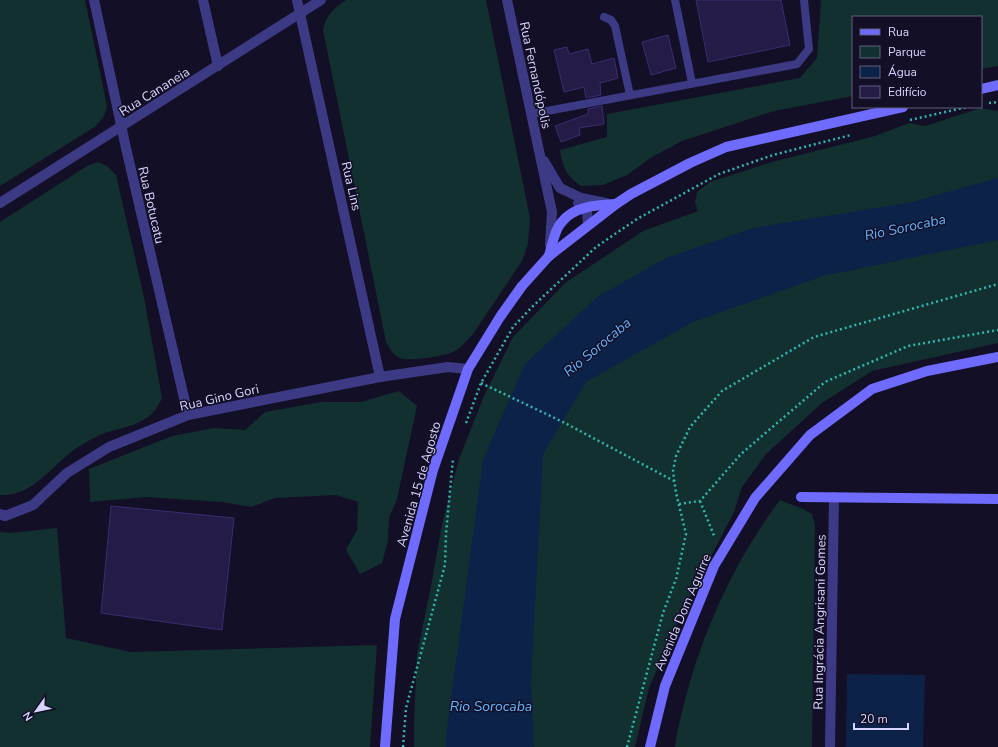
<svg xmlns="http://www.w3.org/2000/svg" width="998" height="747" viewBox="0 0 998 747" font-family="'Nunito Sans',sans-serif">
  <rect width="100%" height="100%" fill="#130f26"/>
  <g fill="#12302f">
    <path d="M0,0H85L107,106L104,116L96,126L0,186Z"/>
    <path d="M346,0H486L530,218L528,244L522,261L473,334C467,340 462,347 455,351C446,356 408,362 400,358C393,355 390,349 386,342L323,30C326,15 333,9 346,0Z"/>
    <path d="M821,0H998V66L981,69V17H853V96L774,111L682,141L652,157L627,175L603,185L581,186C566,175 563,169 560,150L607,137V114L800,78L817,58Z"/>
    <path d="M981,108L998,111V343L872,371L822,403L766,454L742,487L734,512L683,610L649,688L635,747H414V722L417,654L431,586L442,524L459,459L484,396L513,337L565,283L643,231L698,211L695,203L697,192L710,182L772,162L875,136L909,123L925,126Z"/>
    <path d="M98,162L107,166L116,175L144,297L162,398C158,406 155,412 148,417C136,426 121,428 108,432C98,435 87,442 78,447C52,464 34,497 0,495V222L87,166Z"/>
    <path d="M399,391L417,406L397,499L389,518L388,540L382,563L360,574L346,550L357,530L358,502L336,495L275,498L251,507L222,502L146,497L90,502L89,469L172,436L214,428L245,430L265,412L321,402H361Z"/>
    <path d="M780,500L803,509L812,514L815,525L812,747H675C676,734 680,721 683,708C701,634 734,561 780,500Z"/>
    <path d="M57,528L66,638L131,652L377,645L370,747H0V532L10,533Z"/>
  </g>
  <g fill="#0c2248">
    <path d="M998,178V240L823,276L693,322L586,382L543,454L531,682L534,747H446V736L483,460L525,364L597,297L666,258L753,228L912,202Z"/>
    <path d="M847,674L925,675L923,747H846Z"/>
  </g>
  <g fill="#241b47" stroke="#3b2d73">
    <path d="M696,0H781L790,45L708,62Z"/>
    <path d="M668,35L676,68L651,75L642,42Z"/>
    <path d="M567,47L569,54L588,49L592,64L614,58L618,78L600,83L601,95L586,98L584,87L564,92L554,50Z"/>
    <path d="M602,106L604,124L579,128L580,135L561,142L555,126L588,114V109Z"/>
    <path d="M111,506L234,518L222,630L101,613Z"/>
  </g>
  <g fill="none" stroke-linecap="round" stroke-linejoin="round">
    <g stroke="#2fb8b0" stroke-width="2.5" stroke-dasharray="2 3" stroke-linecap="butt">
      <path d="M989,103L998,102"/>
      <path d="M910,120L967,107"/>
      <path d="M481,383L563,422L674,481"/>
      <path d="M466,423L481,383L513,327L532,307L596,247L637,219L719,174L773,155L851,135"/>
      <path d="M700,501L715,538"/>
      <path d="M679,504L700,501L741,454L825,382L908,346L998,330"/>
      <path d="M403,747L406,708L445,565L446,533L453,459"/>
      <path d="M627,747L663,613L676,579L686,534L676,493L673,471L676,456L690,427L722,391L814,337L998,284"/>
    </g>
    <g stroke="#3d3a85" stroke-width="8">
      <path d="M675,0L692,83"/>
      <path d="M604,17L611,20L615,26L630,95"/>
      <path d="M531,114L797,64L809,49L804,0"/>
    </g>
    <g stroke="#3d3a85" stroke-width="10">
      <path d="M94,0L126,148L188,415"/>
      <path d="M203,0L218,66"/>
      <path d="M297,0L380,377"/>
      <path d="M507,0L552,212L550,245"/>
      <path d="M544,161L560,188L581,198L606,203"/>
      <path d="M0,203L321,0"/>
      <path d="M578,203L587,212L588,225"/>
      <path d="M0,514L5,516L33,505L67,473L109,447L188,415L380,377L448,367L468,369"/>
      <path d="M830,747L834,497"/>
    </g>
    <g stroke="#6f6bff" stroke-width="10">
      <path d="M981,89L998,85"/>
      <path d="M549,256C552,246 554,231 561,223C573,206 598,205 616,204"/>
      <path d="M801,497L998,499"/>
      <path d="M385,747L395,619L433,470L468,369L500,317L522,286L549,256L616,204L631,194L690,163L726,147L903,107"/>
      <path d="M650,747L665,686L714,566L755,498L810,435L872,389L927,371L998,357"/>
    </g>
  </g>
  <g text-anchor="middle" stroke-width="3" stroke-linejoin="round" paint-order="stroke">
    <g font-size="13" fill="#d9d4ff" stroke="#130f26">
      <text transform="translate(536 75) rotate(78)" y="5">Rua Fernandópolis</text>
      <text transform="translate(154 91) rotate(-32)" y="5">Rua Cananeia</text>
      <text transform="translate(352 186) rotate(77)" y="5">Rua Lins</text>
      <text transform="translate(152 205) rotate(77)" y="5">Rua Botucatu</text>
      <text transform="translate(219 397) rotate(-13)" y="5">Rua Gino Gori</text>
      <text transform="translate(418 484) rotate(-74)" y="5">Avenida 15 de Agosto</text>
      <text transform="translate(682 612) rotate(-67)" y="5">Avenida Dom Aguirre</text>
      <text transform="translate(819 622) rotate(-89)" y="5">Rua Ingrácia Angrisani Gomes</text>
    </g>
    <g font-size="14" font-style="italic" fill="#62b6ff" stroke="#130f26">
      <text transform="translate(905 227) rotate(-12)" y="5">Rio Sorocaba</text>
      <text transform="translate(597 347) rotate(-40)" y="5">Rio Sorocaba</text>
      <text x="491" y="711">Rio Sorocaba</text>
    </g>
  </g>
  <rect x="852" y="16" width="130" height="92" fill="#130f26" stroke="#625e7d"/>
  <rect x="860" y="29" width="20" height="6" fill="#6f6bff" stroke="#625e7d"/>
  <text x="888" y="36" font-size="12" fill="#d9d4ff">Rua</text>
  <rect x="860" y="46" width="20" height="12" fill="#12302f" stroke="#625e7d"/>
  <text x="888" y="56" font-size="12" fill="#d9d4ff">Parque</text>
  <rect x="860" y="66" width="20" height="12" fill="#0c2248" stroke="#625e7d"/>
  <text x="888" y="76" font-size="12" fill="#d9d4ff">Água</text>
  <rect x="860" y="86" width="20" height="12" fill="#241b47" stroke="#625e7d"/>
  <text x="888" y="96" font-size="12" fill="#d9d4ff">Edifício</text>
  <g transform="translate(36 711) rotate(237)" stroke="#130f26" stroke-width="3" paint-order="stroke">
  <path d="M0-3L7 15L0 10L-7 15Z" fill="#d9d4ff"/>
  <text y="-6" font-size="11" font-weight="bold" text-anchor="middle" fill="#d9d4ff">N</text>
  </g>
  <path d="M854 723v6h54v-6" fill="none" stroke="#d9d4ff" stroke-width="2"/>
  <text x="860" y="723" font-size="12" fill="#d9d4ff" stroke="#130f26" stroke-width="3" paint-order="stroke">20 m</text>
</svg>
